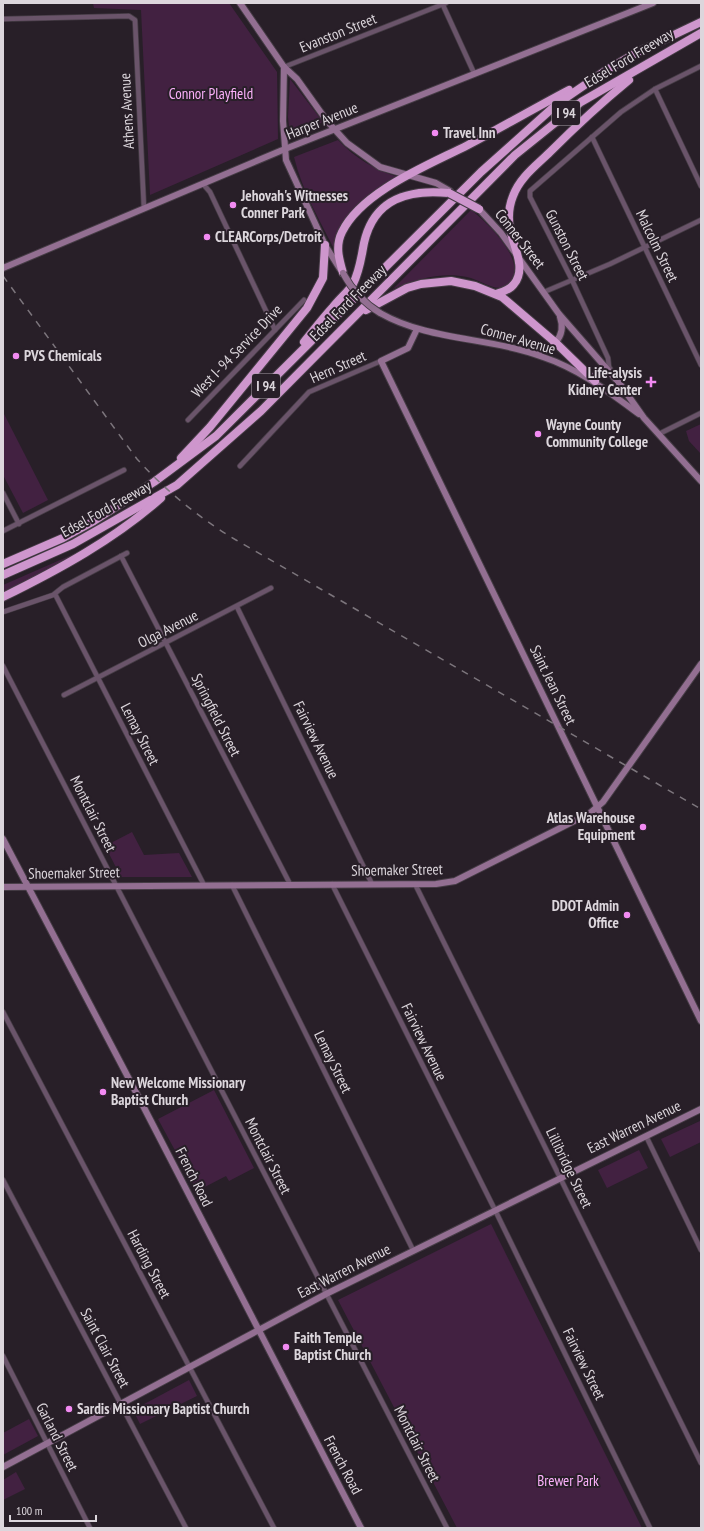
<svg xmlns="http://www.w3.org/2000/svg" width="704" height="1531" viewBox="0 0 704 1531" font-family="'PT Sans Narrow',sans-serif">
  <rect width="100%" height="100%" fill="#281f28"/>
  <g fill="#422141">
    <path d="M93,3H229L277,72L278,139L150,195L141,10L94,8Z"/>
    <path d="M290,79L323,122L290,135L288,117Z"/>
    <path d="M338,140C355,158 375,170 399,177L358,208L336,253C321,222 302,191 294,157Z"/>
    <path d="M471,210C487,222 523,257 513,279C511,282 509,285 505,287C492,291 479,279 467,277C442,272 416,279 393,289Z"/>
    <path d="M3,412L48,500L23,513L3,475Z"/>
    <path d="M701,424V454L689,441L686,431Z"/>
    <path d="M83,550L3,595V585Z"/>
    <path d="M132,832L144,855L179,853L192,877H121L105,846Z"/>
    <path d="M214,1090L254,1168L229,1181L226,1176L197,1191L158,1119Z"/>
    <path d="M700,1121L701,1142L670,1157L661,1139Z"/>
    <path d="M639,1150L648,1168L607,1188L598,1170Z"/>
    <path d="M491,1224L642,1528H457L338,1300Z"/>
    <path d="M189,1380L197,1396L140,1424L133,1410Z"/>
    <path d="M29,1419L38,1436L3,1455V1433Z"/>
    <path d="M16,1472L25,1489L3,1500V1480Z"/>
  </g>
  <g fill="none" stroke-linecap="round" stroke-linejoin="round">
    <defs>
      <g id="street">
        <path d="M442,3L474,73"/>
        <path d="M3,19L129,16L135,20L144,209"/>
        <path d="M284,67L446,3"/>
        <path d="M655,89L701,186"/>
        <path d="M592,137L701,365"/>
        <path d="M203,184L210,192L275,330"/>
        <path d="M544,292L610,264L701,220"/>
        <path d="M612,371L609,367L608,358L572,280L530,197V191L621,112L655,89L701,66"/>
        <path d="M188,420L304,300"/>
        <path d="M659,434L701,413"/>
        <path d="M240,466L309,392L381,361"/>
        <path d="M3,493L19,524"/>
        <path d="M3,531L124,470"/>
        <path d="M121,556L290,884"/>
        <path d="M55,594L204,885"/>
        <path d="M237,607L372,884"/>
        <path d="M3,612L53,595L63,587L127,553"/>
        <path d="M3,666L447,1528"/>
        <path d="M64,695L271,588"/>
        <path d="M332,884L495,1210L650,1528"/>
        <path d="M415,884L701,1463"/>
        <path d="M232,885L413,1250"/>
        <path d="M3,1012L274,1528"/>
        <path d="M646,1136L701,1250"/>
        <path d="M3,1180L186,1528"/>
        <path d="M3,1356L90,1528"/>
      </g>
      <g id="secondary">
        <path d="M240,3L284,67L297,79L327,121L347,143L380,167L436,183L450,191"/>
        <path d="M284,67L283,121L286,160L325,245L340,269"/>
        <path d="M479,209L501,233L559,314L620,384L644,418L701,481"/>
        <path d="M3,268L285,149L653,3"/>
        <path d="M380,313C429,341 490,337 543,357C579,369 609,392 639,414"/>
        <path d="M417,329L408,348L381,361L701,1021"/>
        <path d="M531,351C551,353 567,337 560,317"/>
        <path d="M3,839L139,1098L361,1528"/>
        <path d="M3,887L436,884L455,881L590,813L603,802L701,664"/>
        <path d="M3,1467L326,1294L701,1109"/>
      </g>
      <g id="highway">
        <path d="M343,273C339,259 335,246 342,232C362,191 429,165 468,145C502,127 535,108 569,90"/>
        <path d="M496,294C502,292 510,290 514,284C527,269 513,245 510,229C508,218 509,206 513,196C520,177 537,165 550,152C575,127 601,103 629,80"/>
        <path d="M366,310L407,288L421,284L451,281L475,286L502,297L556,343L595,381"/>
        <path d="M304,342C313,331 323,318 333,307C339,299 348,292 353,284C360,270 361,258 364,243C374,198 409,189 449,193"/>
        <path d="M181,458L210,427L307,308L323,278L325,245"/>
        <path d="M3,564L63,538L94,521L154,482L216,436L481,172L557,104L605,71L636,53L701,22"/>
        <path d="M3,575L73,544L177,485L261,411L515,155L581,102L701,33"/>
        <path d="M3,597C58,570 115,539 161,498"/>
      </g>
    </defs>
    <use href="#street" stroke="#453c45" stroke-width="6"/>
    <use href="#secondary" stroke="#453c45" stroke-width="8"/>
    <use href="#highway" stroke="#453c45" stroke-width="10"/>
    <use href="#street" stroke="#6a546a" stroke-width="4.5"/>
    <use href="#secondary" stroke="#936f92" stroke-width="6"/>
    <use href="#highway" stroke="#ce96cd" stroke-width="8"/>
    <path stroke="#7c757c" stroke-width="1.5" stroke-dasharray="7 7" stroke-linecap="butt" d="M3,276L137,459C166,491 199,518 236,540L701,809"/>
    <defs>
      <path id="secondary-bridge" d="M343,273C352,290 364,303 380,313"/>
      <path id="highway-bridge" d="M449,193L479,209"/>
    </defs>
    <use href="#secondary-bridge" stroke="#453c45" stroke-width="8" stroke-linecap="butt"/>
    <use href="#highway-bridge" stroke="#453c45" stroke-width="10" stroke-linecap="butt"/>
    <use href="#secondary-bridge" stroke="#936f92" stroke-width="6"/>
    <use href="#highway-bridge" stroke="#ce96cd" stroke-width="8"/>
  </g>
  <g fill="#f28af2" stroke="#281f28" stroke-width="1.5">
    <circle cx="435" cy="133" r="4"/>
    <circle cx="233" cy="205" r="4"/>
    <circle cx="207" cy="237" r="4"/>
    <circle cx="16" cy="356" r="4"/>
    <path d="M649 376h4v4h4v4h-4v4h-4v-4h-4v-4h4z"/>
    <circle cx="538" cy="434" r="4"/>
    <circle cx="643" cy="827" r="4"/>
    <circle cx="627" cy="915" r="4"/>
    <circle cx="103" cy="1092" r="4"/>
    <circle cx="286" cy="1347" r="4"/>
    <circle cx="69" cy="1409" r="4"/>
  </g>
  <g text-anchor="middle" stroke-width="4" stroke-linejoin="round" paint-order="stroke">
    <g fill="#281f28" stroke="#a69fa6" stroke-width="1">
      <rect x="552" y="101" width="28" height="24" rx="3"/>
      <rect x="252" y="374" width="28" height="24" rx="3"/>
    </g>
    <g font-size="14" font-weight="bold" fill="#dcd6dc">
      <text x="566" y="118">I 94</text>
      <text x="266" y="391">I 94</text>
    </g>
    <g font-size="15" fill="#dcd6dc" stroke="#281f28">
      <text transform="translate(338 33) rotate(-22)" y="5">Evanston Street</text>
      <text transform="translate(629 58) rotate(-31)" y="5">Edsel Ford Freeway</text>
      <text transform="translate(127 111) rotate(-93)" y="5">Athens Avenue</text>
      <text transform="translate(322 121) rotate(-22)" y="5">Harper Avenue</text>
      <text transform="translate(520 239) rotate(52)" y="5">Conner Street</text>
      <text transform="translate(567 245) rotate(63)" y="5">Gunston Street</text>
      <text transform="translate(657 246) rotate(64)" y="5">Malcolm Street</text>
      <text transform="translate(348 303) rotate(-45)" y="5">Edsel Ford Freeway</text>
      <text transform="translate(518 339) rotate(16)" y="5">Conner Avenue</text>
      <text transform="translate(237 351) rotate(-46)" y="5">West I- 94 Service Drive</text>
      <text transform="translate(338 367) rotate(-24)" y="5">Hern Street</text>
      <text transform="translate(106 509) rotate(-29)" y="5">Edsel Ford Freeway</text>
      <text transform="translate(168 629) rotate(-27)" y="5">Olga Avenue</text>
      <text transform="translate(553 685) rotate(64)" y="5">Saint Jean Street</text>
      <text transform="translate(216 715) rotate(63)" y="5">Springfield Street</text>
      <text transform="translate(140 734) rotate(63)" y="5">Lemay Street</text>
      <text transform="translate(316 740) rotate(64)" y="5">Fairview Avenue</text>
      <text transform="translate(93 814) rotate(63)" y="5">Montclair Street</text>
      <text transform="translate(397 870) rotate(-1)" y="5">Shoemaker Street</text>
      <text transform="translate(74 873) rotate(-1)" y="5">Shoemaker Street</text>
      <text transform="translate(424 1042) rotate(64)" y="5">Fairview Avenue</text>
      <text transform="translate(333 1062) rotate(64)" y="5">Lemay Street</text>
      <text transform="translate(634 1127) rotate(-26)" y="5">East Warren Avenue</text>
      <text transform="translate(268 1156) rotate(63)" y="5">Montclair Street</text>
      <text transform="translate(569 1168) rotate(64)" y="5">Lillibridge Street</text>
      <text transform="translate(194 1177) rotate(63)" y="5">French Road</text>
      <text transform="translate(149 1264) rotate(62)" y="5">Harding Street</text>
      <text transform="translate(344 1271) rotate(-27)" y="5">East Warren Avenue</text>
      <text transform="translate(105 1348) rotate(62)" y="5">Saint Clair Street</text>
      <text transform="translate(584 1364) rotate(64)" y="5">Fairview Street</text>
      <text transform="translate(57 1437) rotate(63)" y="5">Garland Street</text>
      <text transform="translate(417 1444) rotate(63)" y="5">Montclair Street</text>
      <text transform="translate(343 1465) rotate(62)" y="5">French Road</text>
    </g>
    <g font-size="15" fill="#fbb0fa" stroke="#281f28">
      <text x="211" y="99">Connor Playfield</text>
      <text x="568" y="1486">Brewer Park</text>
    </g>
    <g font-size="15" font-weight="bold" fill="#dcd6dc" stroke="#281f28" text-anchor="start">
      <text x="443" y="138">Travel Inn</text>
      <text x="241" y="201">Jehovah's Witnesses<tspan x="241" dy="17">Conner Park</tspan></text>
      <text x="215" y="242">CLEARCorps/Detroit</text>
      <text x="24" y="361">PVS Chemicals</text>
      <text x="642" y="378" text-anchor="end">Life-alysis<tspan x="642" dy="17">Kidney Center</tspan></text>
      <text x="546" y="430">Wayne County<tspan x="546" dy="17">Community College</tspan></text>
      <text x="635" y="823" text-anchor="end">Atlas Warehouse<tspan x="635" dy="17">Equipment</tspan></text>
      <text x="619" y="911" text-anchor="end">DDOT Admin<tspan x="619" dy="17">Office</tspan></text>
      <text x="111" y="1088">New Welcome Missionary<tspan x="111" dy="17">Baptist Church</tspan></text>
      <text x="294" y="1343">Faith Temple<tspan x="294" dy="17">Baptist Church</tspan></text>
      <text x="77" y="1414">Sardis Missionary Baptist Church</text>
    </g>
  </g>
  <rect width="704" height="1531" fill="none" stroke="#dcd6dc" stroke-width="8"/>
  <path d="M10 1515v6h86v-6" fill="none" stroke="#dcd6dc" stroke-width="2"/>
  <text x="16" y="1515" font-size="12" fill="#dcd6dc" stroke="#281f28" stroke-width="3" paint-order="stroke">100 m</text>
</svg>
